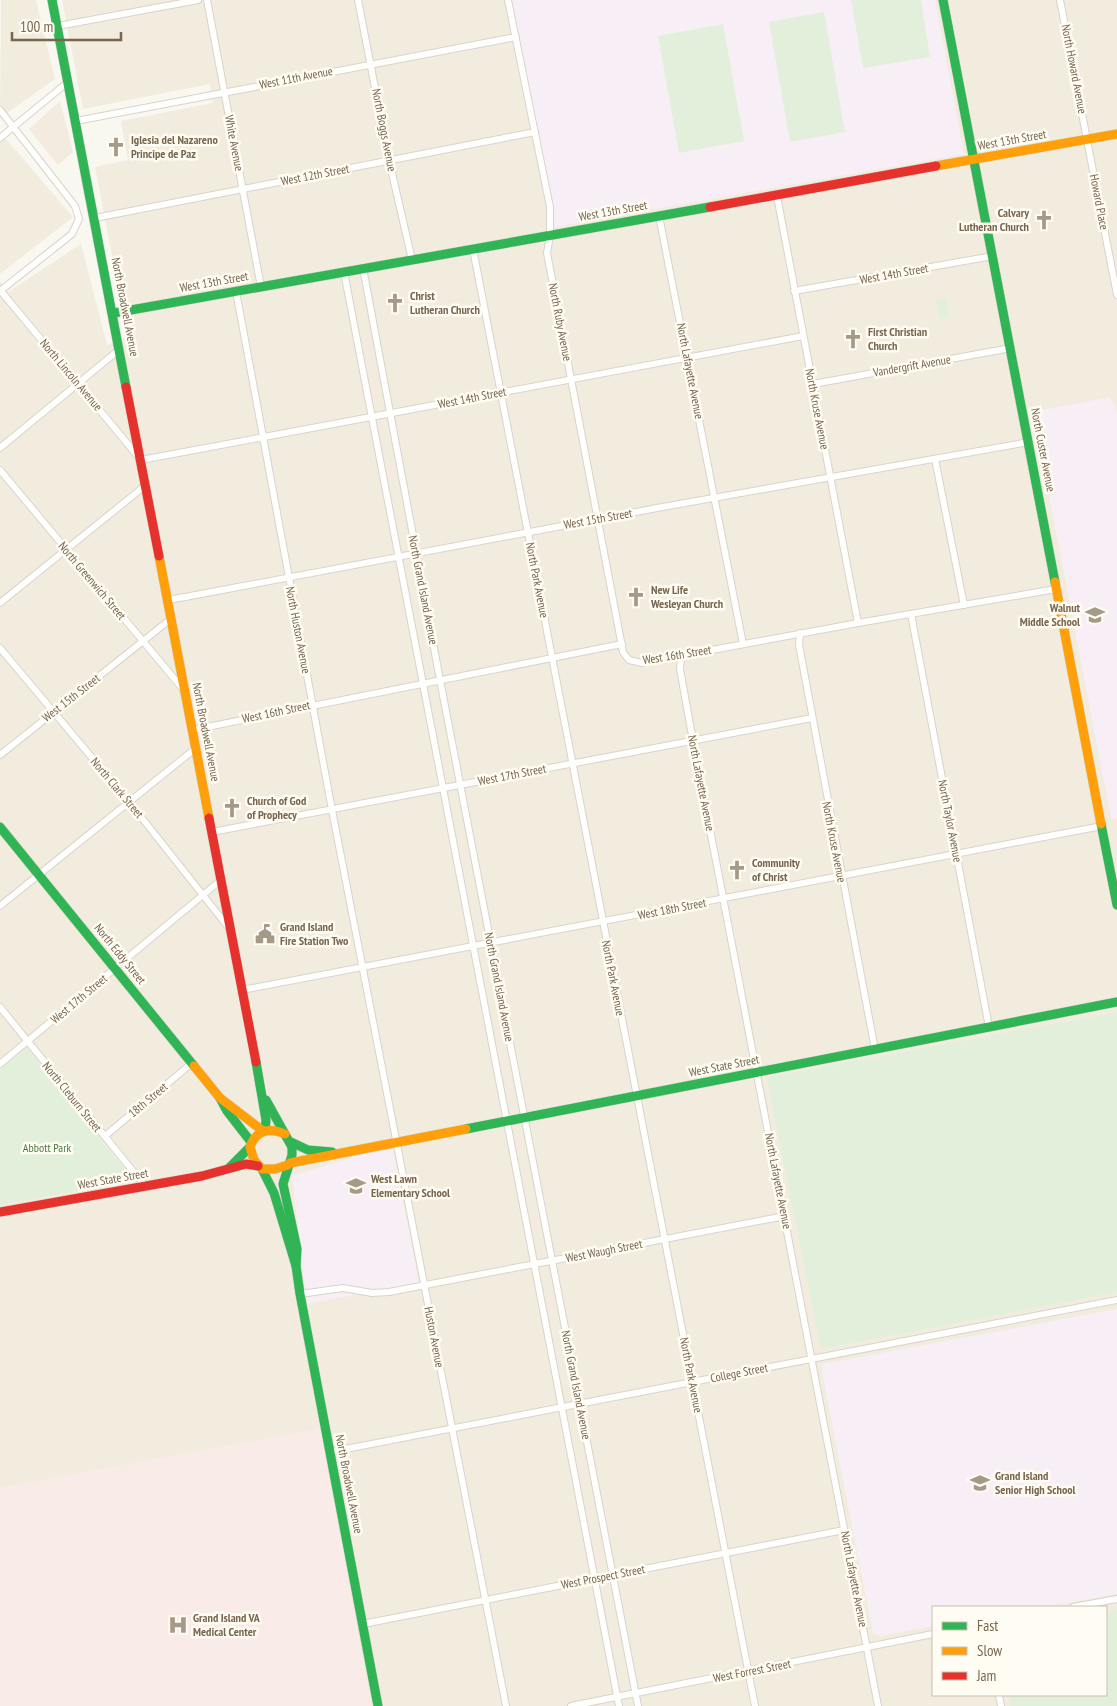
<svg xmlns="http://www.w3.org/2000/svg" width="1117" height="1706" viewBox="0 0 1117 1706" font-family="'PT Sans Narrow',sans-serif">
  <rect width="100%" height="100%" fill="#f8f7f0"/>
  <g fill="#f1ecde" fill-rule="evenodd">
    <path d="M1,0H36L55,79L0,118Z"/>
    <path d="M62,0H1117V1706H371L320,1429L0,1488V281L8,292L81,244L107,345L128,337L95,167L128,160L121,121L213,103L210,84L83,109ZM933,1607H1106V1695H933Z"/>
    <path d="M0,132L73,217L0,274Z"/>
  </g>
  <path fill="#f4ebe0" d="M60,101L73,152L58,165L29,129Z"/>
  <g fill="#f7eff5">
    <path d="M512,0H935L964,154L554,227Z"/>
    <path d="M1110,397L1117,412V819L1111,818L1033,412Z"/>
    <path d="M392,1145L419,1283L307,1304L292,1176Z"/>
    <path d="M1117,1309V1594L1043,1607H933V1626L880,1636L873,1633L822,1372L823,1364Z"/>
  </g>
  <path fill="#f9ebe7" d="M320,1429L371,1706H0V1488Z"/>
  <g fill="#e2f0db">
    <path d="M851,0H921L930,57L863,68Z"/>
    <path d="M824,12L845,132L790,142L769,22Z"/>
    <path d="M723,24L744,141L679,153L658,36Z"/>
    <path d="M946,298L950,316L940,319L936,300Z"/>
    <path d="M1117,1012V1292L821,1349L767,1080L769,1077Z"/>
    <path d="M27,1048L129,1175L126,1181L0,1205V1070Z"/>
    <path d="M1117,1610V1706H1010L1008,1695H1106V1612Z"/>
  </g>
  <g fill="none" stroke-linecap="round" stroke-linejoin="round">
    <defs>
      <g id="street">
        <path d="M207,0L261,287"/>
        <path d="M358,0L389,160L412,260"/>
        <path d="M508,0L550,207V235L547,253L623,652L629,660L642,663L858,623L1056,589"/>
        <path d="M1060,0L1117,295"/>
        <path d="M58,26L198,0"/>
        <path d="M0,110L75,206L79,219L72,234L0,291"/>
        <path d="M76,121L516,37"/>
        <path d="M0,138L68,82"/>
        <path d="M777,196L858,623"/>
        <path d="M659,216L743,644"/>
        <path d="M95,218L535,132"/>
        <path d="M473,249L755,1706"/>
        <path d="M363,268L440,680L638,1706"/>
        <path d="M344,272L619,1706"/>
        <path d="M0,290L141,460L803,336"/>
        <path d="M236,291L332,810L506,1706"/>
        <path d="M794,291L993,256"/>
        <path d="M813,384L1011,348"/>
        <path d="M0,448L120,349"/>
        <path d="M935,459L964,605"/>
        <path d="M0,470L183,689"/>
        <path d="M169,600L657,508L1029,442"/>
        <path d="M0,603L146,485"/>
        <path d="M911,614L989,1027"/>
        <path d="M800,633L799,645L875,1050"/>
        <path d="M0,648L130,803L229,928"/>
        <path d="M681,656L680,669L693,741L878,1706"/>
        <path d="M192,730L622,644"/>
        <path d="M0,755L172,618"/>
        <path d="M212,832L812,718"/>
        <path d="M0,906L196,748"/>
        <path d="M242,990L1102,826"/>
        <path d="M0,1007L145,1186"/>
        <path d="M0,1064L221,880"/>
        <path d="M105,1136L192,1063"/>
        <path d="M300,1294L343,1288L372,1293L389,1292L785,1216"/>
        <path d="M330,1452L1117,1300"/>
        <path d="M1073,1607L1117,1599"/>
        <path d="M363,1624L844,1530"/>
        <path d="M999,1695L1001,1706"/>
        <path d="M571,1706L933,1634"/>
      </g>
      <g id="fast">
        <path d="M52,0L126,387"/>
        <path d="M943,0L1055,582"/>
        <path d="M114,313L710,207"/>
        <path d="M1101,824L1117,905"/>
        <path d="M0,827L194,1066"/>
        <path d="M256,1062L266,1120L265,1130"/>
        <path d="M220,1098L227,1111L251,1142"/>
        <path d="M266,1100L292,1147V1155L283,1184L297,1249L296,1266L300,1294L378,1706"/>
        <path d="M466,1129L1117,1002"/>
        <path d="M291,1142L308,1150L332,1152"/>
        <path d="M230,1167L250,1147"/>
        <path d="M262,1169L274,1193L296,1266"/>
      </g>
      <g id="slow">
        <path d="M936,166L1117,134"/>
        <path d="M159,556L209,818"/>
        <path d="M1055,582L1101,824"/>
        <path d="M194,1066L220,1098L263,1131"/>
        <path d="M285,1134C269,1127 256,1130 250,1147L254,1160L262,1169H275L288,1165"/>
        <path d="M290,1163L466,1129"/>
      </g>
      <g id="jam">
        <path d="M710,207L936,166"/>
        <path d="M126,387L159,556"/>
        <path d="M209,818L256,1062"/>
        <path d="M0,1212L202,1176L246,1164L258,1166"/>
      </g>
    </defs>
    <use href="#street" stroke="#d8d4cd" stroke-width="8"/>
    <use href="#fast" stroke="#d7d4cc" stroke-width="10"/>
    <use href="#slow" stroke="#d7d4cc" stroke-width="10"/>
    <use href="#jam" stroke="#d7d4cc" stroke-width="10"/>
    <use href="#street" stroke="#fefefd" stroke-width="6"/>
    <use href="#fast" stroke="#30b455" stroke-width="9"/>
    <use href="#slow" stroke="#ff9f0a" stroke-width="9"/>
    <use href="#jam" stroke="#e5322d" stroke-width="9"/>
  </g>
  <defs>
    <symbol id="church-bare" viewBox="-9 -9 18 18"><path d="M-1.2-6h2.4v3.5h3.3v2.4h-3.3V6h-2.4V-.1h-3.3v-2.4h3.3Z" fill="#a59987" stroke="#fffcf3" stroke-width="2.5" paint-order="stroke"/></symbol>
    <symbol id="school-bare" viewBox="-9 -9 18 18"><path d="M0-5L7-2L0 1L-7-2ZM-4 1L0 2.5L4 1V4Q0 6-4 4Z" fill="#a59987" stroke="#fffcf3" stroke-width="2.5" paint-order="stroke"/></symbol>
    <symbol id="civic-bare" viewBox="-9 -9 18 18"><path d="M-.6-6.5H3V-4.5H.6V-3L4-1V1h2V6H-6V1h2V-1L-.6-3ZM-1.2 2.5V6h2.4V2.5Z" fill="#a59987" stroke="#fffcf3" stroke-width="2.5" paint-order="stroke"/></symbol>
    <symbol id="hospital-bare" viewBox="-9 -9 18 18"><path d="M-5-5h3v3.5h4V-5h3V5h-3V1.5h-4V5h-3Z" fill="#a59987" stroke="#fffcf3" stroke-width="2.5" paint-order="stroke"/></symbol>
  </defs>
  <g fill-rule="evenodd">
    <use href="#church-bare" x="102" y="133" width="28" height="28"/>
    <use href="#church-bare" x="1030" y="206" width="28" height="28"/>
    <use href="#church-bare" x="381" y="289" width="28" height="28"/>
    <use href="#church-bare" x="839" y="325" width="28" height="28"/>
    <use href="#church-bare" x="622" y="583" width="28" height="28"/>
    <use href="#school-bare" x="1081" y="601" width="28" height="28"/>
    <use href="#church-bare" x="218" y="794" width="28" height="28"/>
    <use href="#church-bare" x="723" y="856" width="28" height="28"/>
    <use href="#civic-bare" x="251" y="920" width="28" height="28"/>
    <use href="#school-bare" x="342" y="1172" width="28" height="28"/>
    <use href="#school-bare" x="966" y="1469" width="28" height="28"/>
    <use href="#hospital-bare" x="164" y="1611" width="28" height="28"/>
  </g>
  <g text-anchor="middle" stroke-width="5" stroke-linejoin="round" paint-order="stroke">
    <g font-size="12" fill="#78664e" stroke="#fffcf3">
      <text transform="translate(1074 69) rotate(79)" y="4">North Howard Avenue</text>
      <text transform="translate(296 78) rotate(-11)" y="4">West 11th Avenue</text>
      <text transform="translate(384 130) rotate(79)" y="4">North Boggs Avenue</text>
      <text transform="translate(1012 140) rotate(-10)" y="4">West 13th Street</text>
      <text transform="translate(234 143) rotate(79)" y="4">White Avenue</text>
      <text transform="translate(315 175) rotate(-11)" y="4">West 12th Street</text>
      <text transform="translate(1099 202) rotate(79)" y="4">Howard Place</text>
      <text transform="translate(613 211) rotate(-10)" y="4">West 13th Street</text>
      <text transform="translate(894 274) rotate(-10)" y="4">West 14th Street</text>
      <text transform="translate(214 282) rotate(-10)" y="4">West 13th Street</text>
      <text transform="translate(125 307) rotate(79)" y="4">North Broadwell Avenue</text>
      <text transform="translate(560 322) rotate(79)" y="4">North Ruby Avenue</text>
      <text transform="translate(912 366) rotate(-10)" y="4">Vandergrift Avenue</text>
      <text transform="translate(690 371) rotate(79)" y="4">North Lafayette Avenue</text>
      <text transform="translate(71 375) rotate(50)" y="4">North Lincoln Avenue</text>
      <text transform="translate(472 398) rotate(-11)" y="4">West 14th Street</text>
      <text transform="translate(817 409) rotate(79)" y="4">North Kruse Avenue</text>
      <text transform="translate(1043 450) rotate(79)" y="4">North Custer Avenue</text>
      <text transform="translate(598 519) rotate(-10)" y="4">West 15th Street</text>
      <text transform="translate(537 580) rotate(79)" y="4">North Park Avenue</text>
      <text transform="translate(92 581) rotate(50)" y="4">North Greenwich Street</text>
      <text transform="translate(423 590) rotate(79)" y="4">North Grand Island Avenue</text>
      <text transform="translate(298 630) rotate(79)" y="4">North Huston Avenue</text>
      <text transform="translate(677 655) rotate(-9)" y="4">West 16th Street</text>
      <text transform="translate(71 698) rotate(-38)" y="4">West 15th Street</text>
      <text transform="translate(276 712) rotate(-12)" y="4">West 16th Street</text>
      <text transform="translate(206 732) rotate(79)" y="4">North Broadwell Avenue</text>
      <text transform="translate(512 775) rotate(-11)" y="4">West 17th Street</text>
      <text transform="translate(701 783) rotate(79)" y="4">North Lafayette Avenue</text>
      <text transform="translate(117 788) rotate(50)" y="4">North Clark Street</text>
      <text transform="translate(950 821) rotate(79)" y="4">North Taylor Avenue</text>
      <text transform="translate(834 842) rotate(79)" y="4">North Kruse Avenue</text>
      <text transform="translate(672 909) rotate(-11)" y="4">West 18th Street</text>
      <text transform="translate(120 954) rotate(51)" y="4">North Eddy Street</text>
      <text transform="translate(613 978) rotate(79)" y="4">North Park Avenue</text>
      <text transform="translate(499 987) rotate(79)" y="4">North Grand Island Avenue</text>
      <text transform="translate(79 999) rotate(-40)" y="4">West 17th Street</text>
      <text transform="translate(724 1066) rotate(-11)" y="4">West State Street</text>
      <text transform="translate(72 1097) rotate(51)" y="4">North Cleburn Street</text>
      <text transform="translate(148 1100) rotate(-40)" y="4">18th Street</text>
      <text transform="translate(113 1179) rotate(-10)" y="4">West State Street</text>
      <text transform="translate(778 1181) rotate(79)" y="4">North Lafayette Avenue</text>
      <text transform="translate(604 1251) rotate(-11)" y="4">West Waugh Street</text>
      <text transform="translate(434 1337) rotate(79)" y="4">Huston Avenue</text>
      <text transform="translate(739 1373) rotate(-11)" y="4">College Street</text>
      <text transform="translate(691 1375) rotate(79)" y="4">North Park Avenue</text>
      <text transform="translate(576 1385) rotate(79)" y="4">North Grand Island Avenue</text>
      <text transform="translate(349 1484) rotate(79)" y="4">North Broadwell Avenue</text>
      <text transform="translate(603 1577) rotate(-11)" y="4">West Prospect Street</text>
      <text transform="translate(854 1579) rotate(79)" y="4">North Lafayette Avenue</text>
      <text transform="translate(752 1671) rotate(-11)" y="4">West Forrest Street</text>
    </g>
    <g font-size="12" font-weight="bold" fill="#78664e" stroke="#fffcf3" text-anchor="start">
      <text x="131" y="144">Iglesia del Nazareno<tspan x="131" dy="14">Principe de Paz</tspan></text>
      <text x="1029" y="217" text-anchor="end">Calvary<tspan x="1029" dy="14">Lutheran Church</tspan></text>
      <text x="410" y="300">Christ<tspan x="410" dy="14">Lutheran Church</tspan></text>
      <text x="868" y="336">First Christian<tspan x="868" dy="14">Church</tspan></text>
      <text x="651" y="594">New Life<tspan x="651" dy="14">Wesleyan Church</tspan></text>
      <text x="1080" y="612" text-anchor="end">Walnut<tspan x="1080" dy="14">Middle School</tspan></text>
      <text x="247" y="805">Church of God<tspan x="247" dy="14">of Prophecy</tspan></text>
      <text x="752" y="867">Community<tspan x="752" dy="14">of Christ</tspan></text>
      <text x="280" y="931">Grand Island<tspan x="280" dy="14">Fire Station Two</tspan></text>
      <text x="371" y="1183">West Lawn<tspan x="371" dy="14">Elementary School</tspan></text>
      <text x="995" y="1480">Grand Island<tspan x="995" dy="14">Senior High School</tspan></text>
      <text x="193" y="1622">Grand Island VA<tspan x="193" dy="14">Medical Center</tspan></text>
    </g>
    <g font-size="12" fill="#4b7d46" stroke="#fffcf3">
      <text x="47" y="1152">Abbott Park</text>
    </g>
  </g>
  <rect x="932" y="1606" width="175" height="90" fill="#fffcf3" stroke="#c9c0b1"/>
  <rect x="942" y="1622" width="25" height="8" fill="#30b455" stroke="#c9c0b1"/>
  <text x="977" y="1631" font-size="15" fill="#78664e">Fast</text>
  <rect x="942" y="1647" width="25" height="8" fill="#ff9f0a" stroke="#c9c0b1"/>
  <text x="977" y="1656" font-size="15" fill="#78664e">Slow</text>
  <rect x="942" y="1672" width="25" height="8" fill="#e5322d" stroke="#c9c0b1"/>
  <text x="977" y="1681" font-size="15" fill="#78664e">Jam</text>
  <path d="M12 32v8h109v-8" fill="none" stroke="#78664e" stroke-width="2.5"/>
  <text x="20" y="32" font-size="15" fill="#78664e" stroke="#fffcf3" stroke-width="4" paint-order="stroke">100 m</text>
</svg>
